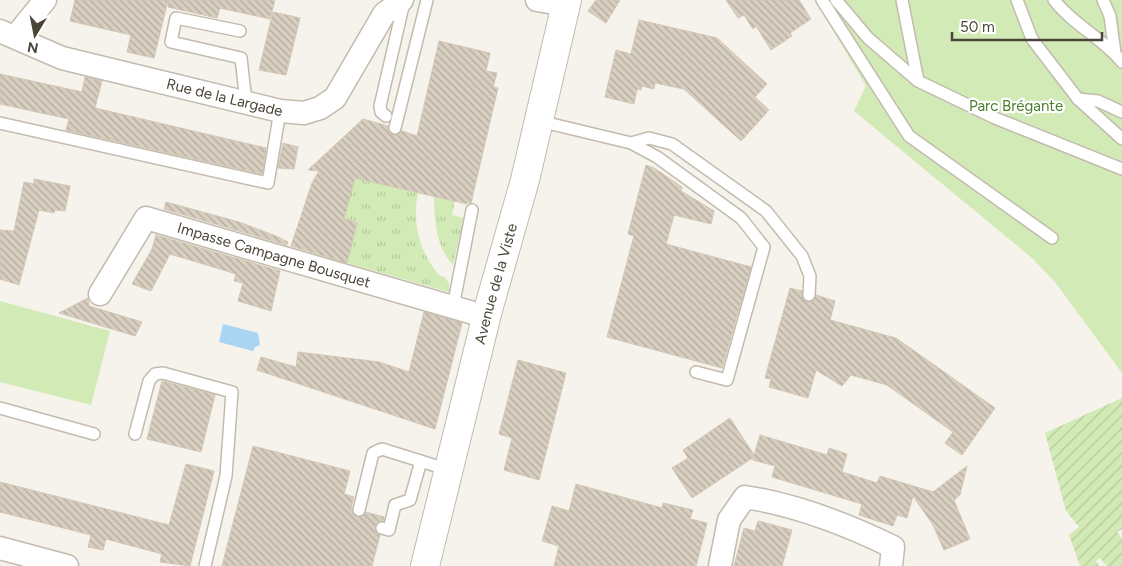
<svg xmlns="http://www.w3.org/2000/svg" width="1122" height="566" viewBox="0 0 1122 566" font-family="Figtree,sans-serif">
  <defs>
    <pattern id="grass-tufts" width="24" height="20" patternUnits="userSpaceOnUse" patternTransform="scale(1.25)"><rect width="24" height="20" fill="#d2eab5"/><path d="M3 7l-1-3M5 7V3M7 7l1-3M15 17l-1-3M17 17v-4M19 17l1-3" fill="none" stroke="#b6ca9c"/></pattern>
    <pattern id="garden-furrows" width="10" height="10" patternUnits="userSpaceOnUse" patternTransform="scale(1.25)"><rect width="10" height="10" fill="#d2eab5"/><path d="M-1 1l2-2M0 10L10 0M9 11l2-2" fill="none" stroke="#b6ca9c"/></pattern>
    <pattern id="building-back-hatch" width="6" height="6" patternUnits="userSpaceOnUse" patternTransform="scale(1.25)"><rect width="6" height="6" fill="#d8cfc1"/><path d="M-1 5l2 2M0 0l6 6M5-1l2 2" fill="none" stroke="#b1aa9e"/></pattern>
  </defs>
  <rect width="100%" height="100%" fill="#f6f3ec"/>
  <g fill="url(#grass-tufts)">
    <path d="M367,120L403,131L389,186L418,193C412,224 419,252 440,276L445,277L449,284V292L347,263L357,223L344,219Z"/>
    <path d="M434,196L455,201L452,215L464,218L453,265C436,248 434,219 434,196Z"/>
  </g>
  <g fill="#d2eab5">
    <path d="M815,0H1122V373L1055,282L1033,259L854,111L866,86Z"/>
    <path d="M0,301L110,331L91,405L0,382Z"/>
  </g>
  <path fill="url(#garden-furrows)" d="M1122,398V529L1117,532L1122,539V566H1107L1100,558L1096,561L1099,566H1080L1069,535L1079,527L1066,511L1045,433Z"/>
  <path fill="#a9d4f2" d="M223,324L258,333L260,345L255,347L253,351L219,342Z"/>
  <g fill="url(#building-back-hatch)" stroke="#d3c7b4">
    <path d="M75,0H168L154,58L127,52L131,35L70,21Z"/>
    <path d="M168,0H275L270,19L220,8L217,18L168,7Z"/>
    <path d="M596,0H620L606,23L588,11Z"/>
    <path d="M726,0H799L811,19L790,33L792,36L771,50L756,26L753,29L744,15L738,18Z"/>
    <path d="M273,12L300,18L286,75L259,70Z"/>
    <path d="M639,20L717,38L767,84L755,97L769,110L741,141L684,89L655,83L654,89L642,86L641,90L637,89L634,104L605,97L616,50L631,54Z"/>
    <path d="M439,41L490,53L486,71L497,73L493,87L498,88L471,203L467,202V204L355,178L344,219L357,223L347,263L291,246L312,183L319,171L308,170L363,119L388,126V131L393,135H398L402,131L417,136Z"/>
    <path d="M0,74L82,92L85,77L102,81L95,108L266,148L262,174L66,130L69,119L0,104Z"/>
    <path d="M283,143L298,147L294,169L278,168Z"/>
    <path d="M646,165L654,168L682,187L681,191L714,211L711,224L674,215L666,244L751,267L722,368L607,337L634,236L628,234Z"/>
    <path d="M34,179L70,186L65,211L55,210L54,213L39,210L19,285L0,279V230L14,231L24,182L34,184Z"/>
    <path d="M166,202L239,222L276,236L288,242L287,245L164,209Z"/>
    <path d="M156,235L280,271L271,311L238,301L243,283L234,281L236,274L170,254L151,291L132,284L152,249Z"/>
    <path d="M790,288L802,291L803,299L808,302L813,301L816,295L835,301L830,320L896,338L995,408L962,455L945,443L953,432L887,385L851,375L842,386L816,370L808,398L769,387L771,379L765,378Z"/>
    <path d="M88,298L89,306L142,322L135,336L59,313Z"/>
    <path d="M424,312L462,323L435,429L257,370L261,357L296,367L298,352L379,362L409,372Z"/>
    <path d="M518,360L566,373L539,480L504,470L512,438L499,434Z"/>
    <path d="M162,381L215,395L201,452L147,439Z"/>
    <path d="M730,418L754,455L760,435L827,455L829,448L847,454L842,472L877,483L880,476L933,492L967,466L960,495L954,500L970,539L944,550L933,525L913,496L907,518L897,515L893,526L859,515L862,504L772,477L775,466L753,460L754,457L692,498L672,468L688,458L683,450Z"/>
    <path d="M253,446L350,471L344,494L354,497L351,508L354,515L361,517L366,512L384,517V521L377,522L375,526L376,533L380,535L372,566H222Z"/>
    <path d="M186,464L214,471L190,566L160,562L162,554L106,539L103,550L88,547L91,535L0,512V482L169,525Z"/>
    <path d="M576,484L662,508L663,503L693,510L690,519L707,523L696,566H554L559,546L542,541L552,506L569,511Z"/>
    <path d="M758,521L792,530L782,566H734L744,528L755,531Z"/>
  </g>
  <g fill="none" stroke-linecap="round" stroke-linejoin="round">
    <defs>
      <g id="service">
        <path d="M822,0L909,136L1052,238"/>
        <path d="M836,0L868,38L918,81"/>
        <path d="M902,0L918,81L995,118L1122,169"/>
        <path d="M1017,0L1032,39L1078,99L1122,139"/>
        <path d="M1054,0C1073,25 1103,38 1122,62"/>
        <path d="M1103,0L1110,16L1115,53"/>
        <path d="M240,31L176,18L171,42L241,58L246,102"/>
        <path d="M1078,99L1098,101L1122,112"/>
        <path d="M386,116L381,112L380,106L404,2"/>
        <path d="M539,121L631,143L657,157L741,218L764,247L727,380L696,372"/>
        <path d="M0,123L268,183L280,111"/>
        <path d="M395,128L427,0"/>
        <path d="M631,143L649,138L672,144L766,211L802,256L810,276L809,295"/>
        <path d="M453,307L472,210"/>
        <path d="M0,408L94,434"/>
        <path d="M135,434L149,381L155,374L163,373L232,392L226,476L205,566"/>
        <path d="M359,510L373,453L382,449L449,470"/>
        <path d="M382,528L389,530L395,505L410,500L421,461"/>
      </g>
      <g id="minor">
        <path d="M537,0L566,5"/>
        <path id="s1" d="M0,31L62,58L280,111L304,113L320,108L335,98L384,14L402,0"/>
        <path d="M16,36L45,0"/>
        <path id="s2" d="M100,294L146,218L487,317"/>
        <path d="M0,548L67,566"/>
        <path d="M720,566L729,520L745,497C796,505 846,524 893,547L891,566"/>
      </g>
      <g id="tertiary">
        <path id="s3" d="M425,566L488,310L525,180L567,0"/>
      </g>
    </defs>
    <use href="#service" stroke="#c2bbae" stroke-width="14"/>
    <use href="#minor" stroke="#c2bbae" stroke-width="25"/>
    <use href="#tertiary" stroke="#c2bbae" stroke-width="30"/>
    <use href="#service" stroke="#fff" stroke-width="11"/>
    <use href="#minor" stroke="#fff" stroke-width="22"/>
    <use href="#tertiary" stroke="#fff" stroke-width="28"/>
  </g>
  <g text-anchor="middle" stroke-width="4.5" stroke-linejoin="round" paint-order="stroke">
    <g font-size="15" fill="#4b4439" stroke="#fff">
      <text dy="5" stroke="none"><textPath href="#s1" startOffset="235">Rue de la Largade</textPath></text>
      <text dy="5" stroke="none"><textPath href="#s2" startOffset="222">Impasse Campagne Bousquet</textPath></text>
      <text dy="5" stroke="none"><textPath href="#s3" startOffset="291">Avenue de la Viste</textPath></text>
    </g>
    <g font-size="15" fill="#4a7f2a" stroke="#fff">
      <text x="1016" y="111">Parc Brégante</text>
    </g>
  </g>
  <g transform="translate(35 35) rotate(190)" stroke="#ffffff" stroke-width="4" paint-order="stroke">
  <path d="M0-4L9 19L0 12L-9 19Z" fill="#4b4439"/>
  <text y="-8" font-size="14" font-weight="bold" text-anchor="middle" fill="#4b4439">N</text>
  </g>
  <path d="M952 32v8h150v-8" fill="none" stroke="#4b4439" stroke-width="2.5"/>
  <text x="960" y="32" font-size="15" fill="#4b4439" stroke="#ffffff" stroke-width="4" paint-order="stroke">50 m</text>
</svg>
